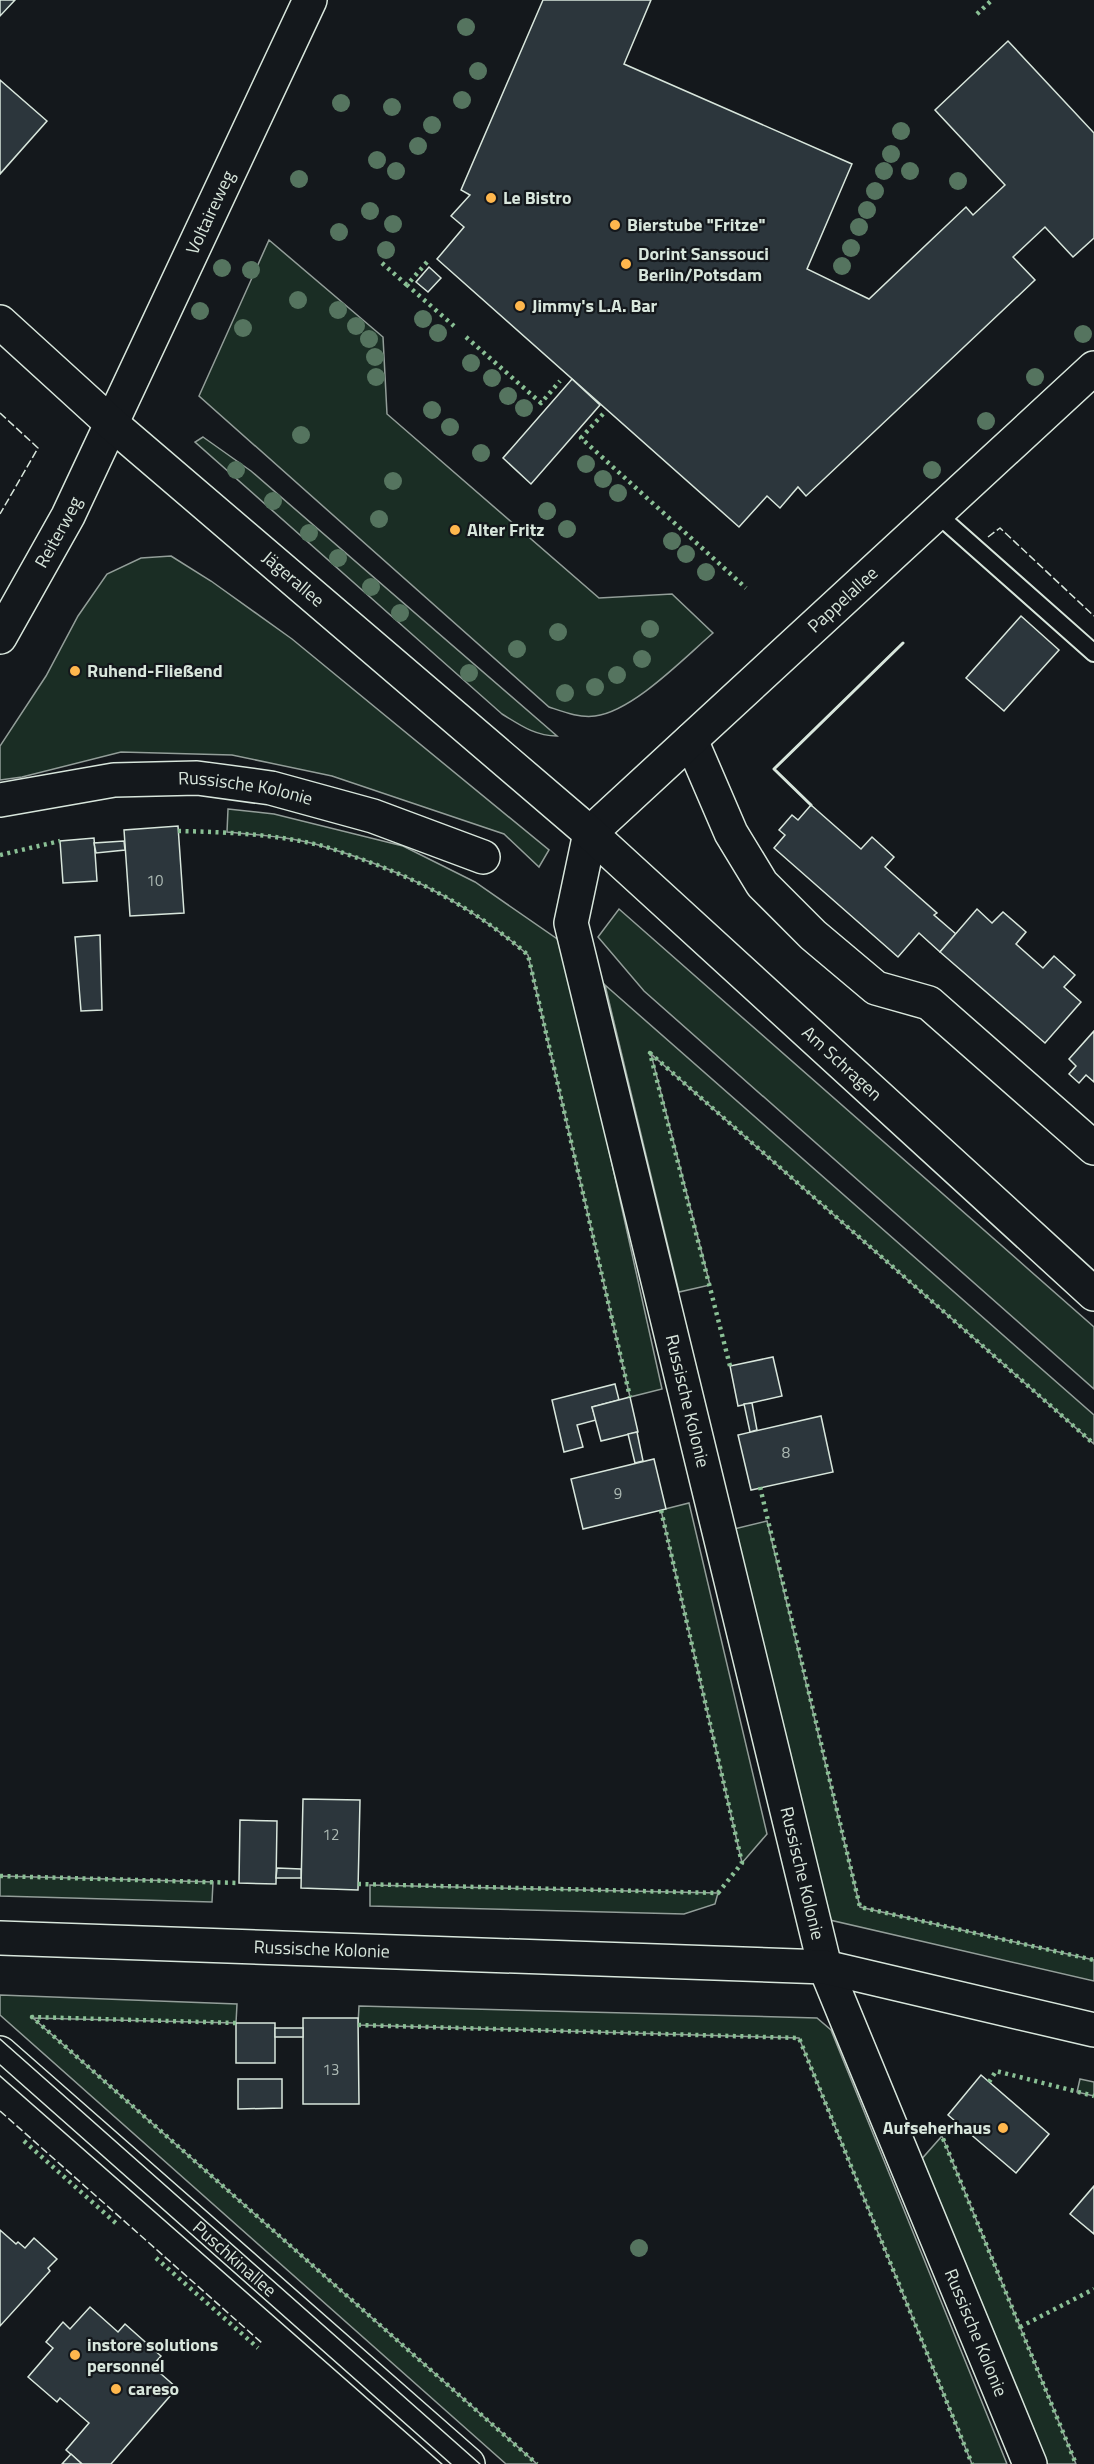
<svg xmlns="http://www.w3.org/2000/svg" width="1094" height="2464" viewBox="0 0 1094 2464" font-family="'Titillium Web',sans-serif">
  <rect width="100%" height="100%" fill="#14181c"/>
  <g fill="#1a2d24" stroke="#939e99" stroke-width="1.5">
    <path d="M269,240L383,337L387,414L599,598L672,594L713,633C683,659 633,711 595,716C579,718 564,712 549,707L199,396Z"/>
    <path d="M203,437L251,471L557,736C535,736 520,725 502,714L195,442Z"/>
    <path d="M171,556L211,581L292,639L549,850L539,867L504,834L332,776L232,755L121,752L22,777L0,780V746L46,676L78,616L107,574L141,558Z"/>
    <path d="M228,809L274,814L403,846L475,882L563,943L662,1389L630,1397L528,955C469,903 398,868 322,846C292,837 259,835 227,832Z"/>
    <path d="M619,909L1094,1327V1389L644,991L598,937Z"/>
    <path d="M605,985L1094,1415V1444L651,1054L710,1285L679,1292Z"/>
    <path d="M689,1503L767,1834L742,1863L661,1510Z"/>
    <path d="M767,1521L860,1907L1094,1960V1981L830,1920L734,1529Z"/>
    <path d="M0,1876L213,1882L212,1902L0,1896Z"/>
    <path d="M370,1885L718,1893L715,1904L684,1914L370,1906Z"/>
    <path d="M0,1995L237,2004L236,2023L33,2018L537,2464H506L0,2015Z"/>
    <path d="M359,2006L817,2018L831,2030L1007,2464H972L799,2038L358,2025Z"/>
    <path d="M1080,2079L1094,2082V2096L1077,2092Z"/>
    <path d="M942,2136L1076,2464H1045L919,2162Z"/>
  </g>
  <g fill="#2c363c" stroke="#d8e6dc" stroke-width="1.5">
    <path d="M0,0H15L0,16Z"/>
    <path d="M543,0H651L624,64L852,164L807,269L869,299L966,207L973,215L1005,185L935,110L1008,41L1094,133V238L1073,257L1045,227L1013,257L1035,280L806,496L798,487L780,508L767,496L739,527L437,259L464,227L451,216L470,195L461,190Z"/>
    <path d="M0,80L47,121L0,174Z"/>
    <path d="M429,267L441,278L428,292L416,282Z"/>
    <path d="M572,379L600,405L531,484L503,458Z"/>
    <path d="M1021,616L1059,650L1004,711L966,678Z"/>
    <path d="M811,805L861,849L872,837L894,857L885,867L937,913L934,915L956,934L940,952L919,933L898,957L774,848L785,835L779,830L792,815L798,820Z"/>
    <path d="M178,826L184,913L130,916L124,830Z"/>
    <path d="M94,838L97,881L63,883L60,841Z"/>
    <path d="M124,841L125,850L96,853L94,843Z"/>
    <path d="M977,909L992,923L1003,912L1026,932L1016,944L1043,968L1054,956L1075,975L1064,987L1081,1002L1045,1043L940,952Z"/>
    <path d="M100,935L102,1010L81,1011L75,937Z"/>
    <path d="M1094,1031V1082L1086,1075L1079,1083L1069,1074L1076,1066L1069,1059Z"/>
    <path d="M773,1357L782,1396L738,1406L730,1366Z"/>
    <path d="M615,1384L619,1400L592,1407L596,1420L577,1425L583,1447L564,1452L552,1400Z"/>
    <path d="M630,1397L638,1432L601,1441L592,1407Z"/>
    <path d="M752,1403L757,1430L750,1432L744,1404Z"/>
    <path d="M821,1416L833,1472L751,1490L738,1435Z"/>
    <path d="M637,1432L643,1461L635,1463L628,1434Z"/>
    <path d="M654,1459L666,1509L583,1529L571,1479Z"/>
    <path d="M303,1799L360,1800L358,1890L301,1888Z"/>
    <path d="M240,1820L277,1821L276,1884L239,1883Z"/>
    <path d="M277,1868L301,1869V1878H276Z"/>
    <path d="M303,2018H358L359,2104H303Z"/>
    <rect x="236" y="2023" width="39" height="40"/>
    <rect x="275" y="2028" width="28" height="9"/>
    <path d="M981,2075L1049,2134L1016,2173L948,2115Z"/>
    <path d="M238,2079H282V2108L238,2109Z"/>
    <path d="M1094,2186V2234L1070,2214Z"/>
    <path d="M0,2230L16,2244L18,2242L25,2248L34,2238L57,2259L48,2268L50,2271L0,2326Z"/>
    <path d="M90,2307L118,2332L125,2324L161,2356L152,2366L177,2388L111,2464H82L66,2450L89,2423L60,2398L57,2402L28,2377L53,2348L46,2342L63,2322L70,2329Z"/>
    <path d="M71,2454L82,2464H62Z"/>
  </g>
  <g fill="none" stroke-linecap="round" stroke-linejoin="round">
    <defs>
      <path id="service" d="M936,513L1094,653"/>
      <g id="minor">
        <path d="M691,740L731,833L762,884L813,935L876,988L929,1003L1094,1148"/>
        <path id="s1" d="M0,800L114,780L197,778L271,788L373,816L483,857"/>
        <path id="s2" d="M590,833L571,923L825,1967L1030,2464"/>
        <path id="s3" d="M0,1938L825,1967L1094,2030"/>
        <path id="s4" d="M0,2053L468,2464"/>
      </g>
      <g id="tertiary">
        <path id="s5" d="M0,637L68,516L310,0"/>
        <path id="s6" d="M590,833L1094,368"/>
      </g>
      <g id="primary">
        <path id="s7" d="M0,322L112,424L590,833L1094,1294"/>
      </g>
    </defs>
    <use href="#service" stroke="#d8e6dc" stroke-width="20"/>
    <use href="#minor" stroke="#d8e6dc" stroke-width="36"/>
    <use href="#tertiary" stroke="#d8e6dc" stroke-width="36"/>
    <use href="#primary" stroke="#d8e6dc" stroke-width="36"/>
    <use href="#service" stroke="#14181c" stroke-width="16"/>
    <use href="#minor" stroke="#14181c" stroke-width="33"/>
    <use href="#tertiary" stroke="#14181c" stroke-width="33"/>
    <use href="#primary" stroke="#14181c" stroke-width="33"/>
    <g stroke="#d8e6dc" stroke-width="1.5">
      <path d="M0,2039L480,2464"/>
      <path d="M0,2065L451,2464"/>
    </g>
    <g stroke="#8ac095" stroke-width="4.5" stroke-dasharray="3 4.5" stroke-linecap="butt">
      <path d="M977,14L992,0"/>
      <path d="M427,262L407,285L454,326"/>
      <path d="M382,263L407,285"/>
      <path d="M466,337L541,403L560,381"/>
      <path d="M603,414L581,438L746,588"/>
      <path d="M178,831C226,832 273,834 319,845C332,848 345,854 358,858C421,880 478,911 528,955L630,1397"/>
      <path d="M0,855L60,841"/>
      <path d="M730,1366L650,1053L1094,1444"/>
      <path d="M760,1487L860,1907L1094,1960"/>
      <path d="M0,1876L239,1883"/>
      <path d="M358,1884L718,1893L742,1863L661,1510"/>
      <path d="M236,2023L32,2017L537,2464"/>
      <path d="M358,2025L799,2038L972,2464"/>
      <path d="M989,2082L996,2071L1094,2096"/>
      <path d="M956,2122L942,2136L1076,2464"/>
      <path d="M24,2141L119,2226"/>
      <path d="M156,2258L258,2348"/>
      <path d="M1020,2327L1094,2289"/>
    </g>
    <g stroke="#d8e6dc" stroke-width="1.5" stroke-dasharray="8 3" stroke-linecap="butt">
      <path d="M0,413L38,448L0,514"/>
      <path d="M988,537L1000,528L1094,616"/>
      <path d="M0,2111L262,2343"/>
    </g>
    <path stroke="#d8e6dc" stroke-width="3" d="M811,805L774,769L903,643"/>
  </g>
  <g fill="#55745f">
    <circle cx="466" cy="27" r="9"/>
    <circle cx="478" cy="71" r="9"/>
    <circle cx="462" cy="100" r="9"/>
    <circle cx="341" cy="103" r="9"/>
    <circle cx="392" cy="107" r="9"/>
    <circle cx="432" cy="125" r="9"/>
    <circle cx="901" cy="131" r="9"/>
    <circle cx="418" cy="146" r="9"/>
    <circle cx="891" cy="154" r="9"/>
    <circle cx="377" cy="160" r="9"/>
    <circle cx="396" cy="171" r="9"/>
    <circle cx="884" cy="171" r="9"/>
    <circle cx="910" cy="171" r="9"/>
    <circle cx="299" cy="179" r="9"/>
    <circle cx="958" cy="181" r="9"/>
    <circle cx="875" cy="191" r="9"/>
    <circle cx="867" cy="210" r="9"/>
    <circle cx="370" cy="211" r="9"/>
    <circle cx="393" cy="224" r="9"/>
    <circle cx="859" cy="227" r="9"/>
    <circle cx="339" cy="232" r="9"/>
    <circle cx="851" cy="248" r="9"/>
    <circle cx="386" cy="250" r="9"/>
    <circle cx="842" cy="266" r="9"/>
    <circle cx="222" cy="268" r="9"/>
    <circle cx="251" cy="270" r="9"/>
    <circle cx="298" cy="300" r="9"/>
    <circle cx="338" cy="310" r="9"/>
    <circle cx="200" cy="311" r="9"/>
    <circle cx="423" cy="319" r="9"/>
    <circle cx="356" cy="326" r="9"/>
    <circle cx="243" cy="328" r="9"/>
    <circle cx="438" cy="333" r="9"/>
    <circle cx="1083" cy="334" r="9"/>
    <circle cx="369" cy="339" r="9"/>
    <circle cx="375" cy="357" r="9"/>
    <circle cx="471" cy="363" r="9"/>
    <circle cx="376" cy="377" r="9"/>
    <circle cx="1035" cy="377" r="9"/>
    <circle cx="492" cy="378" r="9"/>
    <circle cx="508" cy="396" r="9"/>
    <circle cx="524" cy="408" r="9"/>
    <circle cx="432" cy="410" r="9"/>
    <circle cx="986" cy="421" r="9"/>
    <circle cx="450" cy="427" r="9"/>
    <circle cx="301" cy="435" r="9"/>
    <circle cx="481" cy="453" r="9"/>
    <circle cx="586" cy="464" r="9"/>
    <circle cx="236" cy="470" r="9"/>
    <circle cx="932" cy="470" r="9"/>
    <circle cx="603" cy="479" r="9"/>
    <circle cx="393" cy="481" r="9"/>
    <circle cx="618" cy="493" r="9"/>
    <circle cx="273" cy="501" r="9"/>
    <circle cx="547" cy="511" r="9"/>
    <circle cx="379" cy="519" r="9"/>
    <circle cx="567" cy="529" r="9"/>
    <circle cx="309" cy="533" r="9"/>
    <circle cx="672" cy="541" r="9"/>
    <circle cx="686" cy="554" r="9"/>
    <circle cx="338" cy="558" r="9"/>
    <circle cx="706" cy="572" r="9"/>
    <circle cx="371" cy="587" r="9"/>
    <circle cx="400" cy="613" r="9"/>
    <circle cx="650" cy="629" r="9"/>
    <circle cx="558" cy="632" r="9"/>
    <circle cx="517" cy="649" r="9"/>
    <circle cx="642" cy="659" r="9"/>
    <circle cx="469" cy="673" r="9"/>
    <circle cx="617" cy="675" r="9"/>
    <circle cx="595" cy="687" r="9"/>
    <circle cx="565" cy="693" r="9"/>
    <circle cx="639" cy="2248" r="9"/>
  </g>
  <g fill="#ffb74d" stroke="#14181c" stroke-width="2">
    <circle cx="491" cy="198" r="6"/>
    <circle cx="615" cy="225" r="6"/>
    <circle cx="626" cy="264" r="6"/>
    <circle cx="520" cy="306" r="6"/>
    <circle cx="455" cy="530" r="6"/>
    <circle cx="75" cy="671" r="6"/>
    <circle cx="1003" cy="2128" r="6"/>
    <circle cx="75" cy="2355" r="6"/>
    <circle cx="116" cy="2389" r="6"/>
  </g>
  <g text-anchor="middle" stroke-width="4.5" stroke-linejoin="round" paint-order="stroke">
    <g font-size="15" fill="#adbab4">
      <text x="155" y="886">10</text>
      <text x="786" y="1458">8</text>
      <text x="618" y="1499">9</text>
      <text x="331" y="1840">12</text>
      <text x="331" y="2075">13</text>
    </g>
    <g font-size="18" font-weight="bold" fill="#d8e6dc" stroke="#14181c" text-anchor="start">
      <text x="503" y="204">Le Bistro</text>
      <text x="627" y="231">Bierstube "Fritze"</text>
      <text x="638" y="260">Dorint Sanssouci<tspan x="638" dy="21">Berlin/Potsdam</tspan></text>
      <text x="532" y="312">Jimmy's L.A. Bar</text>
      <text x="467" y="536">Alter Fritz</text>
      <text x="87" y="677">Ruhend-Fließend</text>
      <text x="991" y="2134" text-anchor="end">Aufseherhaus</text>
      <text x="87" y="2351">instore solutions<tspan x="87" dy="21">personnel</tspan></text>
      <text x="128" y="2395">careso</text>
    </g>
    <g font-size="18" fill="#d8e6dc" stroke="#14181c">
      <text dy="6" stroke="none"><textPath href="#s5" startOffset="474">Voltaireweg</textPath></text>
      <text dy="6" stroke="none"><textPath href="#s5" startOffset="120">Reiterweg</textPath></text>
      <text dy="6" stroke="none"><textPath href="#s7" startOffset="390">Jägerallee</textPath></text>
      <text dy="6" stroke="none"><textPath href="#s6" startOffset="344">Pappelallee</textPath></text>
      <text dy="6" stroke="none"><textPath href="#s1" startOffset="248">Russische Kolonie</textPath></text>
      <text dy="6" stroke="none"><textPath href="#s7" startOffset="1122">Am Schragen</textPath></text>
      <text dy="6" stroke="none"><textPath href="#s2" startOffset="584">Russische Kolonie</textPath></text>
      <text dy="6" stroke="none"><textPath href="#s2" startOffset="1070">Russische Kolonie</textPath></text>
      <text dy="6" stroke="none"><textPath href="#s3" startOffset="322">Russische Kolonie</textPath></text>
      <text dy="6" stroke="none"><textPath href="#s4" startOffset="312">Puschkinallee</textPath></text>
      <text dy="6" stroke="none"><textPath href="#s2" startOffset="1562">Russische Kolonie</textPath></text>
    </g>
  </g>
</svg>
